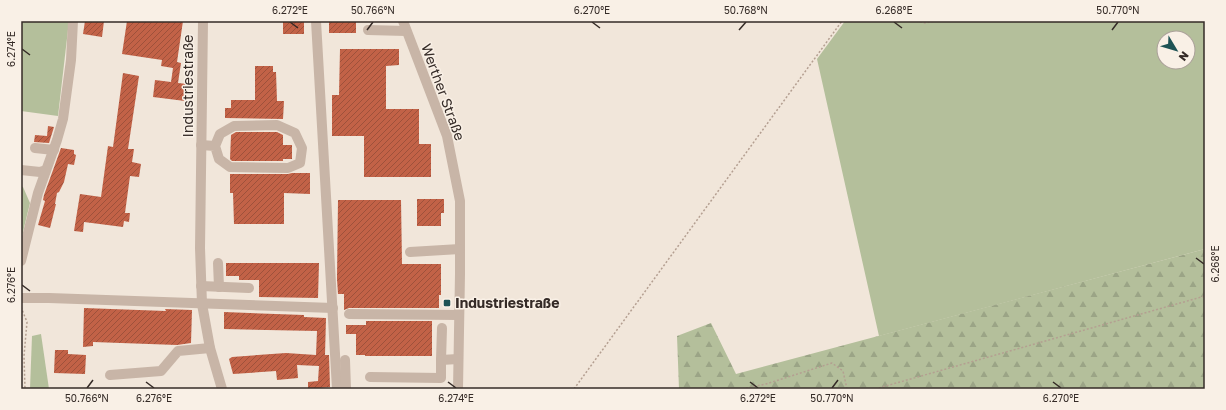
<svg xmlns="http://www.w3.org/2000/svg" width="1226" height="410" viewBox="0 0 1226 410" font-family="'Golos Text',sans-serif">
  <defs>
    <pattern id="forest-firs" width="22" height="20" patternUnits="userSpaceOnUse"><rect width="22" height="20" fill="#b4bf9b"/><path d="M5 1l3.5 6h-7zM16 11l3.5 6h-7z" fill="#9ba486"/></pattern>
    <pattern id="building-hatch" width="6" height="6" patternUnits="userSpaceOnUse"><rect width="6" height="6" fill="#c26247"/><path d="M-1 1l2-2M0 6l6-6M5 7l2-2" fill="none" stroke="#9e513b"/></pattern>
  </defs>
  <rect width="100%" height="100%" fill="#f1e6da"/>
  <g fill="#b4bf9b" fill-rule="evenodd">
    <path d="M21,21H69L58,116L21,111Z"/>
    <path d="M845,21H1205V249L879,336L817,59ZM1164,38H1188V62H1164Z"/>
    <path d="M21,186L23,187L30,203L21,240Z"/>
    <path d="M41,334L49,389H30L32,336Z"/>
  </g>
  <path fill="url(#forest-firs)" d="M1205,249V389H679L677,336L711,323L736,374Z"/>
  <g fill="url(#building-hatch)">
    <path d="M85,21H104L102,37L83,34Z"/>
    <path d="M127,21H183L177,62L181,63L178,83L187,84L185,101L153,97L155,80L171,82L173,68L161,66L162,60L122,54Z"/>
    <rect x="283" y="21" width="21" height="13"/>
    <rect x="329" y="21" width="27" height="12"/>
    <path d="M340,49H399V65L386,66V109H419V144H431V177H364V136H332V95H339Z"/>
    <path d="M255,66H273V72H276L277,101H284L283,119L225,118V108H231V100H255Z"/>
    <path d="M123,73L139,76L128,149H134L132,162L141,164L139,177L130,176L125,213H130L129,222L124,221L123,227L84,222L83,232L74,231L80,194L101,197L108,146L113,147Z"/>
    <path d="M48,126L54,127L49,143L34,142L35,135L47,136Z"/>
    <path d="M236,132H277L283,135V145H292V159H283V161H232L230,159L231,135Z"/>
    <path d="M61,148L74,150V154L76,155L74,165L68,164L64,182L59,192L57,193L55,204H56L50,228L38,225L45,201L43,200L44,195Z"/>
    <path d="M292,173H310V194L284,193V224H234L233,193H230V174H288Z"/>
    <path d="M417,199H444V213H441V226H417Z"/>
    <path d="M338,200H401L402,264H441V295H439V308H349L344,310V294H338L337,279Z"/>
    <path d="M226,263H319L318,298L259,297V280H239V276H226Z"/>
    <path d="M84,308L166,311L165,309L192,310L191,343L177,345L93,342V346L83,347Z"/>
    <path d="M224,312L304,315V317L326,318L325,355H329L330,387L308,389V382L318,381L319,366L297,365L298,378L277,380L276,371L233,374L229,359L232,357L286,353L316,355L317,331L224,329Z"/>
    <path d="M366,321H432V356H365V355H356V334H346V325H366Z"/>
    <path d="M55,350H68V354L86,355L85,374L54,373Z"/>
  </g>
  <g fill="none" stroke-linecap="round" stroke-linejoin="round">
    <g stroke="#b49f91" stroke-width="1.5" stroke-dasharray="2 2" stroke-linecap="butt">
      <path d="M916,21L925,23L935,21"/>
      <path d="M21,307L27,322L24,356L25,389"/>
      <path d="M574,389L842,21"/>
      <path d="M742,389L766,384L832,363L843,371L847,389"/>
      <path d="M875,389L1205,296"/>
    </g>
    <g stroke="#c8b5a7" stroke-width="10">
      <path d="M203,21L200,248L202,304L210,348L222,389"/>
      <path d="M316,21L337,389"/>
      <path d="M403,21L447,136L460,201V274L458,389"/>
      <path d="M368,30L406,31"/>
      <path d="M201,145L215,146L219,159L230,167L288,168L300,163L302,148L295,133L277,125L234,126L220,134L215,146"/>
      <path d="M35,148L54,150"/>
      <path d="M21,170L40,172L46,170"/>
      <path d="M410,252L460,249"/>
      <path d="M21,261L38,193L57,140L63,119L71,60L73,21"/>
      <path d="M218,263L219,287"/>
      <path d="M201,286L249,288"/>
      <path d="M21,298H49L333,308"/>
      <path d="M349,314L459,315"/>
      <path d="M345,360L346,389"/>
      <path d="M441,360L442,328"/>
      <path d="M110,375L161,371L178,351L210,348"/>
      <path d="M370,377L441,378V360L458,359"/>
    </g>
  </g>
  <path fill="none" stroke="#352b27" stroke-width="1.5" d="M290,22L298,28M592,22L600,28M894,22L902,28M367,30L373,22M739,30L746,22M1112,30L1118,22M22,49L30,55M1196,258L1204,264M22,285L30,291M146,382L154,388M448,382L456,388M750,382L758,388M1053,382L1061,388M87,388L93,380M832,388L838,380"/>
  <rect fill="#1e5355" stroke="#f9f0e6" stroke-width="1.5" x="443" y="299" width="8" height="8" rx="2"/>
  <g text-anchor="middle" stroke-width="3" stroke-linejoin="round" paint-order="stroke">
    <g font-size="14" fill="#352b27" stroke="#f9f0e6">
      <text transform="translate(188 86) rotate(-90)" y="5">Industriestraße</text>
      <text transform="translate(443 92) rotate(70)" y="5">Werther Straße</text>
    </g>
    <g font-size="14" font-weight="bold" fill="#352b27" stroke="#f9f0e6" text-anchor="start">
      <text x="455" y="308">Industriestraße</text>
    </g>
  </g>
  <rect width="1226" height="410" fill="none" stroke="#f9f0e6" stroke-width="44"/>
  <g transform="translate(1176 50) rotate(128)"><circle r="19" fill="#f9f0e6" stroke="#aba19a"/>
  <path d="M0-3L7 15L0 10L-7 15Z" fill="#1e5355"/>
  <text y="-6" font-size="11" font-weight="bold" text-anchor="middle" fill="#352b27">N</text>
  </g>
  <rect x="22" y="22" width="1182" height="366" fill="none" stroke="#352b27" stroke-width="1.5"/>
  <g font-size="10" text-anchor="middle" fill="#352b27">
    <text x="290" y="14">6.272°E</text>
    <text x="373" y="14">50.766°N</text>
    <text x="592" y="14">6.270°E</text>
    <text x="746" y="14">50.768°N</text>
    <text x="894" y="14">6.268°E</text>
    <text x="1118" y="14">50.770°N</text>
    <text transform="translate(11 49) rotate(-90)" y="4">6.274°E</text>
    <text transform="translate(1215 264) rotate(-90)" y="4">6.268°E</text>
    <text transform="translate(11 285) rotate(-90)" y="4">6.276°E</text>
    <text x="87" y="402">50.766°N</text>
    <text x="154" y="402">6.276°E</text>
    <text x="456" y="402">6.274°E</text>
    <text x="758" y="402">6.272°E</text>
    <text x="832" y="402">50.770°N</text>
    <text x="1061" y="402">6.270°E</text>
  </g>
</svg>
